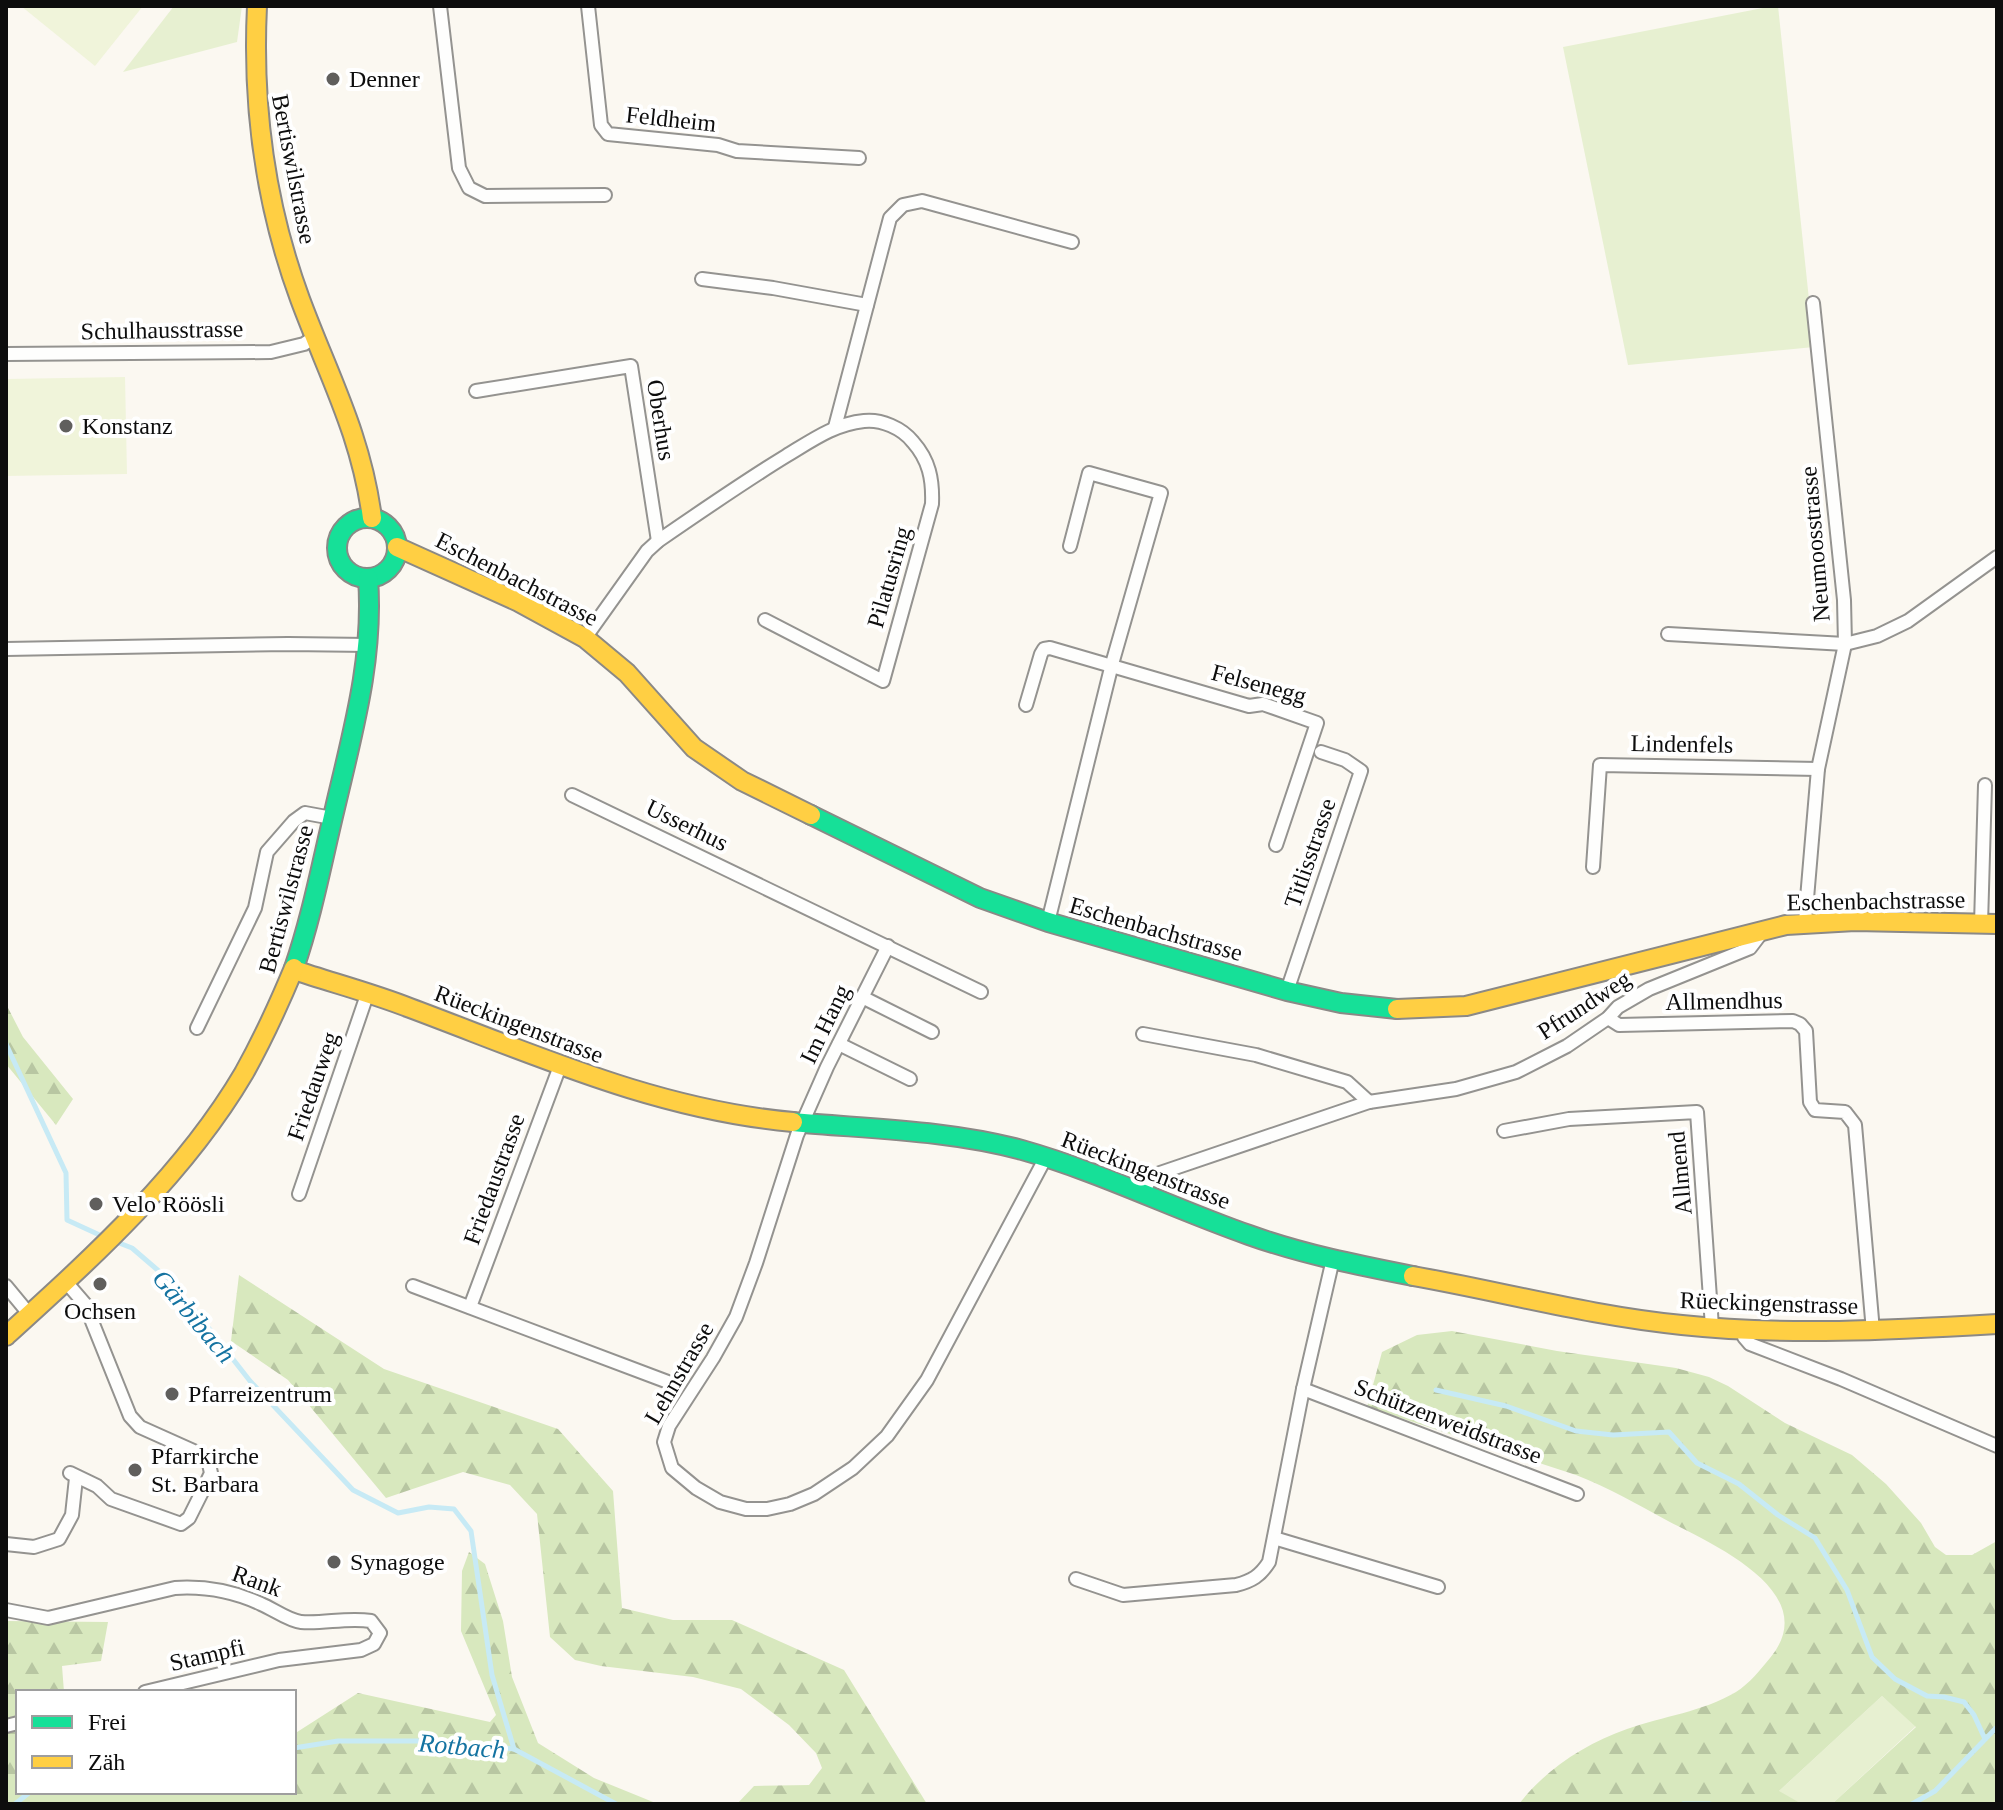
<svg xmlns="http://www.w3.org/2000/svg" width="2003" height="1810" viewBox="0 0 2003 1810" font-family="Georgia,serif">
  <defs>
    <pattern id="forest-firs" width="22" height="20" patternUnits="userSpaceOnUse" patternTransform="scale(2)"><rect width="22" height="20" fill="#d8e8be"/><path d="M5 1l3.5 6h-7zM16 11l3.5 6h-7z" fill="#b8c6a2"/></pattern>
  </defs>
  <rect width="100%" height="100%" fill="#fbf8f1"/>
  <g fill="#e7f0d1">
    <path d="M174,6H242L237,42L123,72Z"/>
    <path d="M1773,6H1778L1814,347L1628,365L1563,47Z"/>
    <path d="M1882,1696L1916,1726L1832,1804H1802L1778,1792Z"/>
  </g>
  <g fill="url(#forest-firs)">
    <path d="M6,1004L23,1037L73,1099L56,1125L6,1064Z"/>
    <path d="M239,1275L384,1369L558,1429L613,1491L622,1608L673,1620H732L844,1670L927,1804H737L754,1786L809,1785L822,1768L816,1753L789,1725L741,1689L693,1677L601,1666L575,1660L550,1637L537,1514L510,1485L463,1472L386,1498L288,1380L231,1341Z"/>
    <path d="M1452,1331L1557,1351L1676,1368L1709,1377L1728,1386L1785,1423L1852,1455L1886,1484L1921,1523L1935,1547L1946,1555H1972L1997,1541V1804H1832L1916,1727L1882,1696L1779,1791L1802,1804H1519C1546,1769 1585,1744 1627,1729C1664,1716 1702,1712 1736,1692C1749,1684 1761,1669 1770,1658C1824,1593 1714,1545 1668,1521C1637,1504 1609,1488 1576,1475L1367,1407L1382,1352L1417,1335Z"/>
    <path d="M469,1552L485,1564L503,1621L512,1677L538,1743L594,1778L658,1804H6V1621L108,1622L101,1661L62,1666L64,1692H18V1792H294V1734L358,1693L490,1722L496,1715L461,1631L462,1571Z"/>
  </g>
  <g fill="#f0f4da">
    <path d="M21,6H143L95,66Z"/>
    <path d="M125,377L127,474L6,476V379Z"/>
  </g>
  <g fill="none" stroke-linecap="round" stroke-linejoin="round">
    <g stroke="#c7eaf5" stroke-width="5">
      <path d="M6,1044L66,1173L67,1220L104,1237"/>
      <path d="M114,1241L132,1248L161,1273L193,1308L250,1381L353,1490L398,1513L429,1507L454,1509L471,1531L492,1675L514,1749"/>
      <path d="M1436,1390L1506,1406L1576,1431L1613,1435L1669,1432L1697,1463L1739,1484L1778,1515L1815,1538L1847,1590L1872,1657L1895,1679L1927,1696L1944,1697L1964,1702L1974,1715L1985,1739"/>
      <path d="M294,1748L338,1741H443L514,1749L616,1804"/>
      <path d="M15,1804L30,1792"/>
      <path d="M1683,1804H1710"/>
      <path d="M1912,1804L1935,1791L1997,1727"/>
    </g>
    <defs>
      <g id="street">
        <path d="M440,6L459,168L469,188L485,196L605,195"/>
        <path d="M588,6L601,125L608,134L718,145L737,151L859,158"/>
        <path d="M702,279L773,288L867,305"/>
        <path d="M6,354L271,352L304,344L316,336"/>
        <path d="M476,391L631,366L658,541"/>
        <path d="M835,427L890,218L903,205L922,201L1072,242"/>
        <path d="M1668,634L1845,644L1877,636L1908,621L1997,557"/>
        <path d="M585,638L647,551L658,541C700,512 742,483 786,456C811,441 834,424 864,421C881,419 902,428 913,442C929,460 933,479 932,504L883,681L765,620"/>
        <path d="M6,649L288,644L369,645"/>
        <path d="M1026,705L1041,654L1044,649L1050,648L1249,706L1263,704L1317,723L1276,845"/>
        <path d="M572,795L981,992"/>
        <path d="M1593,867L1600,765L1818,769"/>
        <path d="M1048,922L1112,664L1161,493L1089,473L1070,546"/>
        <path d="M1805,922L1818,769L1845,644L1844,600L1813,303"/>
        <path d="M1981,924L1985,785"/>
        <path d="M888,946L827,1067L797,1135L756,1263L736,1317L713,1358L669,1426L664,1442L672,1468L696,1488L720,1502L746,1509H767L790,1504L814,1494L853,1468L887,1436L927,1380L1046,1157"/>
        <path d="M1287,991L1361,771L1345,760L1321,752"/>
        <path d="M862,997L932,1032"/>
        <path d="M1608,1018L1619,1025L1793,1021L1800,1024L1806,1031L1810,1102L1815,1110L1845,1112L1855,1125L1873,1331"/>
        <path d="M197,1028L255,908L267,852L294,821L305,813L332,818"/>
        <path d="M1143,1034L1256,1055L1347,1082L1369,1102"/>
        <path d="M839,1044L910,1079"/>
        <path d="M1504,1131L1569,1119L1697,1112L1712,1327"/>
        <path d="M1144,1193L1148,1183L1160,1173L1369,1102L1456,1089L1516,1072L1567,1046L1608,1018L1618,1007L1649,989L1750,948L1763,931"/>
        <path d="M299,1194L368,992"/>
        <path d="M66,1282L85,1304L130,1416L140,1427L198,1453L209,1464L211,1473L204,1488L189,1518L181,1524L111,1499L97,1486L70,1473"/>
        <path d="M6,1286L30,1315"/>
        <path d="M413,1286L668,1382"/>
        <path d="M470,1307L560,1066"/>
        <path d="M1743,1329L1744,1337L1750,1344L1841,1379L1997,1446"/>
        <path d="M1303,1389L1577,1494"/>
        <path d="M1274,1538L1438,1587"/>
        <path d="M6,1544L34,1547L59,1539L72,1515L76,1478"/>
        <path d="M1076,1579L1123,1595L1236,1585C1252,1581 1260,1576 1269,1562L1303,1389L1333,1259"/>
        <path d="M6,1610L48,1618L175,1588C206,1586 233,1591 261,1604C273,1609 289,1621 301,1622C324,1624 347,1617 371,1621L380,1633L374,1644L361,1650L279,1660L145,1692"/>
        <path d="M6,1726L18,1723"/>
      </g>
      <g id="fast">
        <circle cx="367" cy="548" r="30"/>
        <path d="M811,815L980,898L1048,922L1287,991L1341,1003L1397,1009"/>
        <path d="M294,968C312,916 322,862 335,808C353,731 374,658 368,578"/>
        <path d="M793,1122C869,1129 948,1130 1022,1150C1100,1172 1172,1208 1249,1235C1302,1254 1357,1265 1413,1276"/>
      </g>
      <g id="slow">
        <path d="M257,6C252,107 265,204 300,299C329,377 361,434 372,518"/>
        <path d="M397,547L519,602L585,638L627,673L694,748L742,781L811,815"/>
        <path d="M294,970C333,983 372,993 410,1008C536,1055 657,1110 793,1122"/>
        <path d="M1397,1009L1466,1006L1786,925L1855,921L1997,924"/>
        <path d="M1413,1276C1503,1292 1591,1316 1682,1325C1786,1336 1892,1330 1997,1324"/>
        <path d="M6,1336C93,1257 184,1175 244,1073C263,1039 279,1004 294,968"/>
      </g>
    </defs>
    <use href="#street" stroke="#949390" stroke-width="16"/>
    <use href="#fast" stroke="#8b8986" stroke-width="22"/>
    <use href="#slow" stroke="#8b8986" stroke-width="22"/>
    <use href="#street" stroke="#fefefd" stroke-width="12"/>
    <use href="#fast" stroke="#16e098" stroke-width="18"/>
    <use href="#slow" stroke="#ffcf43" stroke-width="18"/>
  </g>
  <g fill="#605f5d" stroke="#fff" stroke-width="3">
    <circle cx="333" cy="79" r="8"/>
    <circle cx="66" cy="426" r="8"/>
    <circle cx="96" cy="1204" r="8"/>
    <circle cx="100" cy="1284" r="8"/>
    <circle cx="172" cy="1394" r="8"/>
    <circle cx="135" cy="1470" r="8"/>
    <circle cx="334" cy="1562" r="8"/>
  </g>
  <g text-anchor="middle" stroke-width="8" stroke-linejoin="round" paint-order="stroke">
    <g font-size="24" fill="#0d0d0d" stroke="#fff" text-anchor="start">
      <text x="349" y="87">Denner</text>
      <text x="82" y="434">Konstanz</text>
      <text x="112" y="1212">Velo Röösli</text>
      <text x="100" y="1319" text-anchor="middle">Ochsen</text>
      <text x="188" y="1402">Pfarreizentrum</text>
      <text x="151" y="1464">Pfarrkirche<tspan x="151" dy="28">St. Barbara</tspan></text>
      <text x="350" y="1570">Synagoge</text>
    </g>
    <g font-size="24" fill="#0d0d0d" stroke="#fff">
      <text transform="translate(671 119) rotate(6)" y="8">Feldheim</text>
      <text transform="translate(294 169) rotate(79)" y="8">Bertiswilstrasse</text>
      <text transform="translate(162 330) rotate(-1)" y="8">Schulhausstrasse</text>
      <text transform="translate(661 420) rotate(81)" y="8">Oberhus</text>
      <text transform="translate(1815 544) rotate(-95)" y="8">Neumoosstrasse</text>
      <text transform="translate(889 577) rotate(-74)" y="8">Pilatusring</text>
      <text transform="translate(517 579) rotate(27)" y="8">Eschenbachstrasse</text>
      <text transform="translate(1259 684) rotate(15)" y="8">Felsenegg</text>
      <text transform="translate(1682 744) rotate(1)" y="8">Lindenfels</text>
      <text transform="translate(687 825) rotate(26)" y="8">Usserhus</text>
      <text transform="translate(1310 853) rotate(-71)" y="8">Titlisstrasse</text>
      <text transform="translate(286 899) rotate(-75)" y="8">Bertiswilstrasse</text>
      <text transform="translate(1876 901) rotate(-1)" y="8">Eschenbachstrasse</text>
      <text transform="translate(1156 929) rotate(16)" y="8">Eschenbachstrasse</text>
      <text transform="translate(1724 1001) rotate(-1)" y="8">Allmendhus</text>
      <text transform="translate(1584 1005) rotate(-33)" y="8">Pfrundweg</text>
      <text transform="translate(519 1024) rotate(21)" y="8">Rüeckingenstrasse</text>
      <text transform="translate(825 1024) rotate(-64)" y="8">Im Hang</text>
      <text transform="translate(313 1086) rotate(-71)" y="8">Friedauweg</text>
      <text transform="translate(1146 1170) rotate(21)" y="8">Rüeckingenstrasse</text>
      <text transform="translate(1680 1173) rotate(-95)" y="8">Allmend</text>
      <text transform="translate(494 1179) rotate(-70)" y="8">Friedaustrasse</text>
      <text transform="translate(1769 1303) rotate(2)" y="8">Rüeckingenstrasse</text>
      <text transform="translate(679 1373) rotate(-60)" y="8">Lehnstrasse</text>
      <text transform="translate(1448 1421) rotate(21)" y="8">Schützenweidstrasse</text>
      <text transform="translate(257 1581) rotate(20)" y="8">Rank</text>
      <text transform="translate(207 1655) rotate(-13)" y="8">Stampfi</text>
    </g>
    <g font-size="26" font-style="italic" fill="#1473a1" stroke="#fff">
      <text transform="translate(194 1316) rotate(50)" y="9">Gärbibach</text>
      <text transform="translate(462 1746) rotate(5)" y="9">Rotbach</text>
    </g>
  </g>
  <rect width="2003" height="1810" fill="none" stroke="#0d0d0d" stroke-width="16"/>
  <rect x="16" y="1690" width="280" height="104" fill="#ffffff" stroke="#9e9e9e" stroke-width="2"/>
  <rect x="32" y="1716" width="40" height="12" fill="#16e098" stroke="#9e9e9e" stroke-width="2"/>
  <text x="88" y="1730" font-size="24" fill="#0d0d0d">Frei</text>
  <rect x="32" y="1756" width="40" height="12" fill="#ffcf43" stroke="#9e9e9e" stroke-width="2"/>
  <text x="88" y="1770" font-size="24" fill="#0d0d0d">Zäh</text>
</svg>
